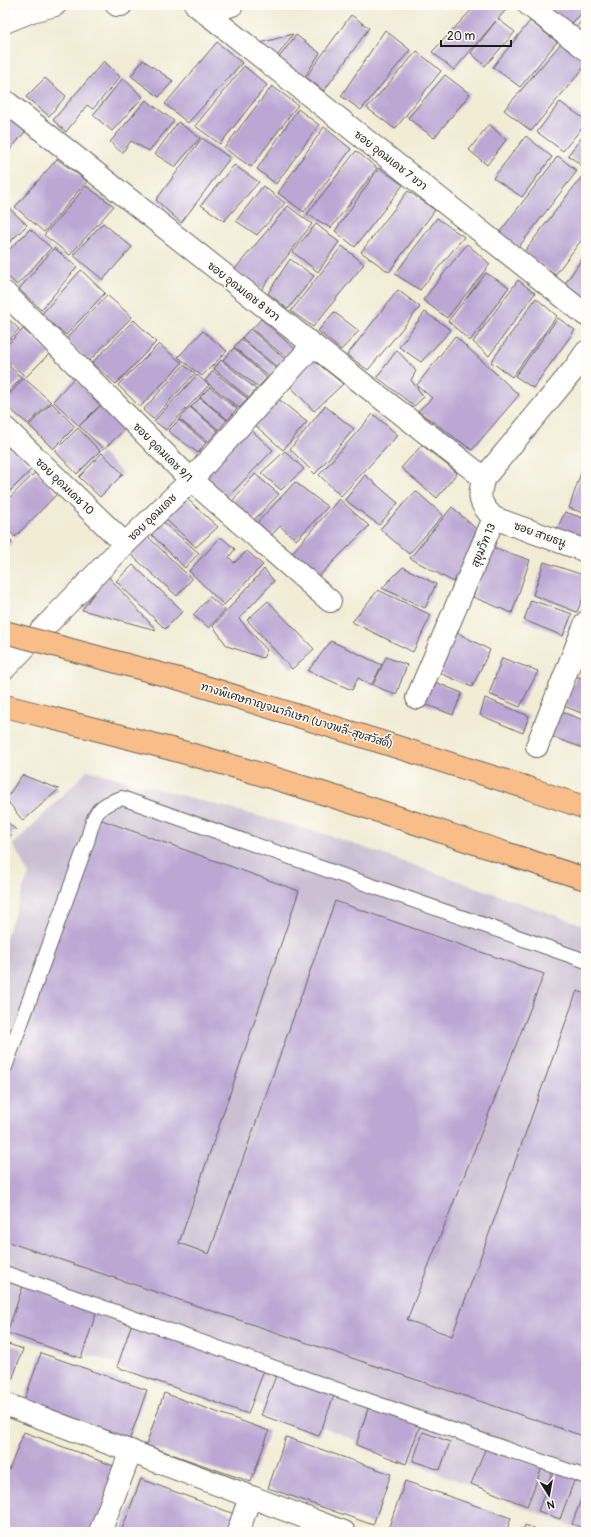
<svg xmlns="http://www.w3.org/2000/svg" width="591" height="1537" viewBox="0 0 591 1537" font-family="Pangolin,'Playpen Sans Thai',sans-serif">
  <rect width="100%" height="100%" fill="#fdfcf7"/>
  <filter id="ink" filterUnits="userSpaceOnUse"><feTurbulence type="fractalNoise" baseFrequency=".025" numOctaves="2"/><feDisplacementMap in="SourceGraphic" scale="8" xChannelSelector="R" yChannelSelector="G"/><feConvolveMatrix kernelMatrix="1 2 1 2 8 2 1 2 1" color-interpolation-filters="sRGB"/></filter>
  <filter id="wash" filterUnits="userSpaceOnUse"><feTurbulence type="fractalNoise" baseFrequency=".012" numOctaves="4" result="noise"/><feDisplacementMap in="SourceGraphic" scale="16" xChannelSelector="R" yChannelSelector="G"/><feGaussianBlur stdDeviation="0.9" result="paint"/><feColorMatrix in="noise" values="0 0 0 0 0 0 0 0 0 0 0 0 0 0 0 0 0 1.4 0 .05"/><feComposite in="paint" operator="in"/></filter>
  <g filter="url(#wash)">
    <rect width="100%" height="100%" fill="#f2ecd5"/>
    <path fill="#ccbfd4" d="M88,770L328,835L586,926V1532L293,1415L5,1331V939L29,874L13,845Z"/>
    <g id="blocks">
      <g fill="#bca7d4">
        <path d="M476,5H510L498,19L515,32L485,66L471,53L496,21L454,70L432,52Z"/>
        <path d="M549,5H586V9L570,25L546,8Z"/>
        <path d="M351,15L369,28L324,91L306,77Z"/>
        <path d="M586,16V35L576,27Z"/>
        <path d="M530,21L557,42L520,87L493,67Z"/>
        <path d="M385,30L410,50L361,110L341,96Z"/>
        <path d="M293,34L275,59L257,44Z"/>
        <path d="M296,35L320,53L303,79L277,60Z"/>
        <path d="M563,41L586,62V65L531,131L504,110Z"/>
        <path d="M217,42L242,63L188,123L165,104Z"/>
        <path d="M417,51L441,71L395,129L367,108Z"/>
        <path d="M143,60L173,81L159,97L131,76Z"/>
        <path d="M104,61L120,77L93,109L87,105L66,132L53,120Z"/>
        <path d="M244,66L267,85L220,144L195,126Z"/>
        <path d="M445,75L470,94L434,138L408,118Z"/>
        <path d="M45,78L66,96L49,116L26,97Z"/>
        <path d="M123,78L143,97L112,131L93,115Z"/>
        <path d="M272,86L298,105L251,167L224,148Z"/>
        <path d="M146,100L174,121L149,151L131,141L122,153L110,142Z"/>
        <path d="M560,102L586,120V123L563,151L537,132Z"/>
        <path d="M5,109L29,127L5,156Z"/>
        <path d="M298,109L319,125L276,184L257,169Z"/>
        <path d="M178,122L200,138L175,167L155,154Z"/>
        <path d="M489,124L506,140L487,165L469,150Z"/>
        <path d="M324,127L351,149L304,212L278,193Z"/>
        <path d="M586,132V169L568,155Z"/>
        <path d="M526,136L552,157L522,197L493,178Z"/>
        <path d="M202,138L230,158L181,223L156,200Z"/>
        <path d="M356,151L377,168L331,228L307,214Z"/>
        <path d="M558,156L577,171L518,248L499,233Z"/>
        <path d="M57,159L87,181L44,232L15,207Z"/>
        <path d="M234,165L259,182L224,221L201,205Z"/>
        <path d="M379,168L403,185L355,247L335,231Z"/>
        <path d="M583,175L586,178V234L555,275L524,252Z"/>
        <path d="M86,186L114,206L70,255L44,235Z"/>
        <path d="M263,186L285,203L257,235L236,221Z"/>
        <path d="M408,191L435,210L389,272L361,252Z"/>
        <path d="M7,206L27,225L5,247V208Z"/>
        <path d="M288,206L312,224L261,290L234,270Z"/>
        <path d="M437,218L464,237L420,290L395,274Z"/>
        <path d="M103,223L132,247L103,280L73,255Z"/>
        <path d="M316,224L339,242L318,272L293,252Z"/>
        <path d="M30,229L51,248L17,285L5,274V254Z"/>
        <path d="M467,244L490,264L447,318L423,300Z"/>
        <path d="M342,246L364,264L313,327L291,311Z"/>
        <path d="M54,248L77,267L41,310L19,289Z"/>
        <path d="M586,253V305L562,288Z"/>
        <path d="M290,259L314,276L288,309L268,293Z"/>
        <path d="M81,270L105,293L66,335L40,316Z"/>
        <path d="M486,273L509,287L470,341L448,321Z"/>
        <path d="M518,280L535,293L489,356L473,342Z"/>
        <path d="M398,290L420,307L368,370L347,355Z"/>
        <path d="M107,295L132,317L89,361L66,339Z"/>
        <path d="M536,298L557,316L512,377L491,362Z"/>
        <path d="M334,312L359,331L341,350L318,331Z"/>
        <path d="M425,312L451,330L421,362L399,347Z"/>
        <path d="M5,316L19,329L5,344Z"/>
        <path d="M558,318L575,330L533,388L515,376Z"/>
        <path d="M261,319L295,349L287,358L252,329Z"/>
        <path d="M134,320L156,342L116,384L92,363Z"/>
        <path d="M23,329L50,353L26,377L5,359V347Z"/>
        <path d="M250,329L285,359L278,368L242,338Z"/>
        <path d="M203,331L227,351L202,376L178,357Z"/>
        <path d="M455,336L519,395L472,450L418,411L432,398L417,385Z"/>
        <path d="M241,339L277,369L269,377L234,347Z"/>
        <path d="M159,344L182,363L140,407L118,385Z"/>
        <path d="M234,348L267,378L258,387L223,360Z"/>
        <path d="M397,350L416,371L411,380L424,397L414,406L377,377Z"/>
        <path d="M309,356L343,384L314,411L286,382Z"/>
        <path d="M221,360L256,389L249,398L214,369Z"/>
        <path d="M5,362L22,378L5,395Z"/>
        <path d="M184,365L195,373L153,419L143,410Z"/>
        <path d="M213,371L248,399L239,408L205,381Z"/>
        <path d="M197,375L209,385L166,430L154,421Z"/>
        <path d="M24,378L51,402L28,424L5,405V399Z"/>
        <path d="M74,378L101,404L79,426L53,401Z"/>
        <path d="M210,387L237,409L228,420L200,397Z"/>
        <path d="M276,397L307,422L283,450L255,425Z"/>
        <path d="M200,398L227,420L219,430L191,407Z"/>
        <path d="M52,403L75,427L53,449L29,425Z"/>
        <path d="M102,405L126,428L104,449L79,426Z"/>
        <path d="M325,406L354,429L315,474L290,449Z"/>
        <path d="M190,407L218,431L208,442L179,419Z"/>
        <path d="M373,414L398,435L341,496L319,475Z"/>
        <path d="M179,420L206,443L198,453L168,431Z"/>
        <path d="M247,426L273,450L225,500L201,479Z"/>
        <path d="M78,428L100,451L77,474L55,451Z"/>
        <path d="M10,445L33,468L5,496V451Z"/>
        <path d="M422,445L457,473L437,498L401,468Z"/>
        <path d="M285,451L304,469L281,490L261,473Z"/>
        <path d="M102,453L123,474L100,497L79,477Z"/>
        <path d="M584,464L586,465V514L569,508Z"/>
        <path d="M36,472L57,494L15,537L5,527V502Z"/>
        <path d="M255,474L279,494L251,523L229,505Z"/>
        <path d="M365,475L398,503L379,525L345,500Z"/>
        <path d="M295,482L328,507L296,540L280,526L268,539L254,526Z"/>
        <path d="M416,491L443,515L409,554L380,529Z"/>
        <path d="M184,496L218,527L196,547L162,516Z"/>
        <path d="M339,499L369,526L315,580L290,555Z"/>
        <path d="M452,507L483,535L459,585L410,558Z"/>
        <path d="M565,512L586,519V544L555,533Z"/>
        <path d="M158,518L199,553L185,568L147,530Z"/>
        <path d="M144,533L192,579L177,596L128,552Z"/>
        <path d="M5,536L12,542L5,550Z"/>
        <path d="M221,537L235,549L229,557L234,563L247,551L263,565L224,605L189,571Z"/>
        <path d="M492,547L530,560L512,613L473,597Z"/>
        <path d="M544,562L586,576V591L577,612L533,595Z"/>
        <path d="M133,565L183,611L165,629L116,581Z"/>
        <path d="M403,567L436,584L425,608L382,588Z"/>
        <path d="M264,569L274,581L239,619L267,650L263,658L227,646L213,626Z"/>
        <path d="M107,575L156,630L82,610Z"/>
        <path d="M378,590L431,615L413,652L352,622Z"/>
        <path d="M210,597L225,610L209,628L193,615Z"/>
        <path d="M531,600L572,614L563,636L524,620Z"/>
        <path d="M268,601L314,649L292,669L247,620Z"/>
        <path d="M450,629L490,650L472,687L433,670Z"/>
        <path d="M331,641L382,665L371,685L358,678L352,690L308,671Z"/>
        <path d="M586,654V675L578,673Z"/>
        <path d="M386,657L407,665L396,695L373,685Z"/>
        <path d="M502,658L538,671L520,707L489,694Z"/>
        <path d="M576,676L586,680V715L564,706Z"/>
        <path d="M430,680L462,693L453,715L422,703Z"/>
        <path d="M485,698L529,716L523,733L480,715Z"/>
        <path d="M559,711L586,721V749L550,736Z"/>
        <path d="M22,775L59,789L23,821L6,799Z"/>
        <path d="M99,819L299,891L179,1243L209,1254L335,901L544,974L407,1320L452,1336L577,991L586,994V1437L5,1241V1083Z"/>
        <path d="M5,820L16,830L5,841Z"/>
        <path d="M23,1286L97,1311L81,1358L7,1333Z"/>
        <path d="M132,1323L264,1370L248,1414L117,1367Z"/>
        <path d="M5,1343L23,1349L5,1400Z"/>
        <path d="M41,1353L147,1390L129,1441L23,1404Z"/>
        <path d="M277,1373L335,1393L319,1436L261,1415Z"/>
        <path d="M164,1393L269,1431L251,1482L146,1445Z"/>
        <path d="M369,1406L421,1423L406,1464L356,1445Z"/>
        <path d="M24,1432L119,1468L94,1532H5V1480Z"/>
        <path d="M423,1432L450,1442L440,1470L413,1461Z"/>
        <path d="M286,1437L391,1474L373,1525L268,1488Z"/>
        <path d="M486,1447L542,1468L527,1506L471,1484Z"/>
        <path d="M553,1470L575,1478L560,1519L538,1511Z"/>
        <path d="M141,1479L237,1515L230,1532H121Z"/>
        <path d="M405,1481L511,1518L506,1532H387Z"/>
        <path d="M586,1486V1529L572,1524Z"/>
        <path d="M525,1525L542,1532H523Z"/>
      </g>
    </g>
  </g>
  <g filter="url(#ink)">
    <use href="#blocks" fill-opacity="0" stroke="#67655d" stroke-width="1"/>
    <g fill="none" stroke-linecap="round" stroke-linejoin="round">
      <defs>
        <g id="lane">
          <path d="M5,1067L87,842C94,816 94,806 122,798L586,961"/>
          <path d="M5,1273L586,1477"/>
        </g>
        <g id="street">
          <path d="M117,5H121"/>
          <path d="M196,5L586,315"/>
          <path d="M529,5L586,49"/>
          <path d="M207,14L232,5"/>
          <path d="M5,22L32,11L55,5"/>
          <path d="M5,101L313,345L484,478"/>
          <path d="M5,293L191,480L330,601"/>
          <path d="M586,352L575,368L484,478C477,497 480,505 494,518L586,551"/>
          <path d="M5,428L125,544"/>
          <path d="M5,668L125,544L191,480L313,345"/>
          <path d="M417,698L494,518"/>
          <path d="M537,746L586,622"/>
          <path d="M5,1404L344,1532"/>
          <path d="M100,1532L131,1451"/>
          <path d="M238,1532L250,1497"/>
        </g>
        <path id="highway" d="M5,706C102,731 200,755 296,785C393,814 489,849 586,879"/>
      </defs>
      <use href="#lane" stroke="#67655d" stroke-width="16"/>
      <use href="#street" stroke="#67655d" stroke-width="24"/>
      <use href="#highway" stroke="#67655d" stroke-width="24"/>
      <use href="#lane" stroke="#fff" stroke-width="14"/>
      <use href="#street" stroke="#fff" stroke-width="22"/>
      <use href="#highway" stroke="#f8bd89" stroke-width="22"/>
      <defs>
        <path id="highway-bridge" d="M5,632L183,680L525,787L586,808"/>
      </defs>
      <use href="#highway-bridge" stroke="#67655d" stroke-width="24" stroke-linecap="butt"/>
      <use href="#highway-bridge" stroke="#f8bd89" stroke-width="22"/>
    </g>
  </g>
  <g text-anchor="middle" stroke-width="3" stroke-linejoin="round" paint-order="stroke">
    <g font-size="11" fill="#1c1c1c" stroke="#fdfcf7">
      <text transform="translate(391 160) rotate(38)" y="4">ซอย อุดมเดช 7 ขวา</text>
      <text transform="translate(244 291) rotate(38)" y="4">ซอย อุดมเดช 8 ขวา</text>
      <text transform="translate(163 452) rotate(45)" y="4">ซอย อุดมเดช 9/1</text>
      <text transform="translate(65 486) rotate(44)" y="4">ซอย อุดมเดช 10</text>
      <text transform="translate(152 517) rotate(-44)" y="4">ซอย อุดมเดช</text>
      <text transform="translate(540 534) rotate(20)" y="4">ซอย สายธนู</text>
      <text transform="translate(483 545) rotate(-67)" y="4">สุขุมวิท 13</text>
      <text transform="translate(297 715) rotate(17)" y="4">ทางพิเศษกาญจนาภิเษก (บางพลี-สุขสวัสดิ์)</text>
    </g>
  </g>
  <rect width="591" height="1537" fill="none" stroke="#fdfcf7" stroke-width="20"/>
  <g transform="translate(549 1495) rotate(169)" stroke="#fdfcf7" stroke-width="3" paint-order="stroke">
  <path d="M0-3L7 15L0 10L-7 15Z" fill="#1c1c1c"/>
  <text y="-6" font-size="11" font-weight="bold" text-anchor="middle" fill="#1c1c1c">N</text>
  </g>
  <path d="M441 40v6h70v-6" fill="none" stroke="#1c1c1c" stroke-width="2"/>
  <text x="447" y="40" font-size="12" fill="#1c1c1c" stroke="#fdfcf7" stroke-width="3" paint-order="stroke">20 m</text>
</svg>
